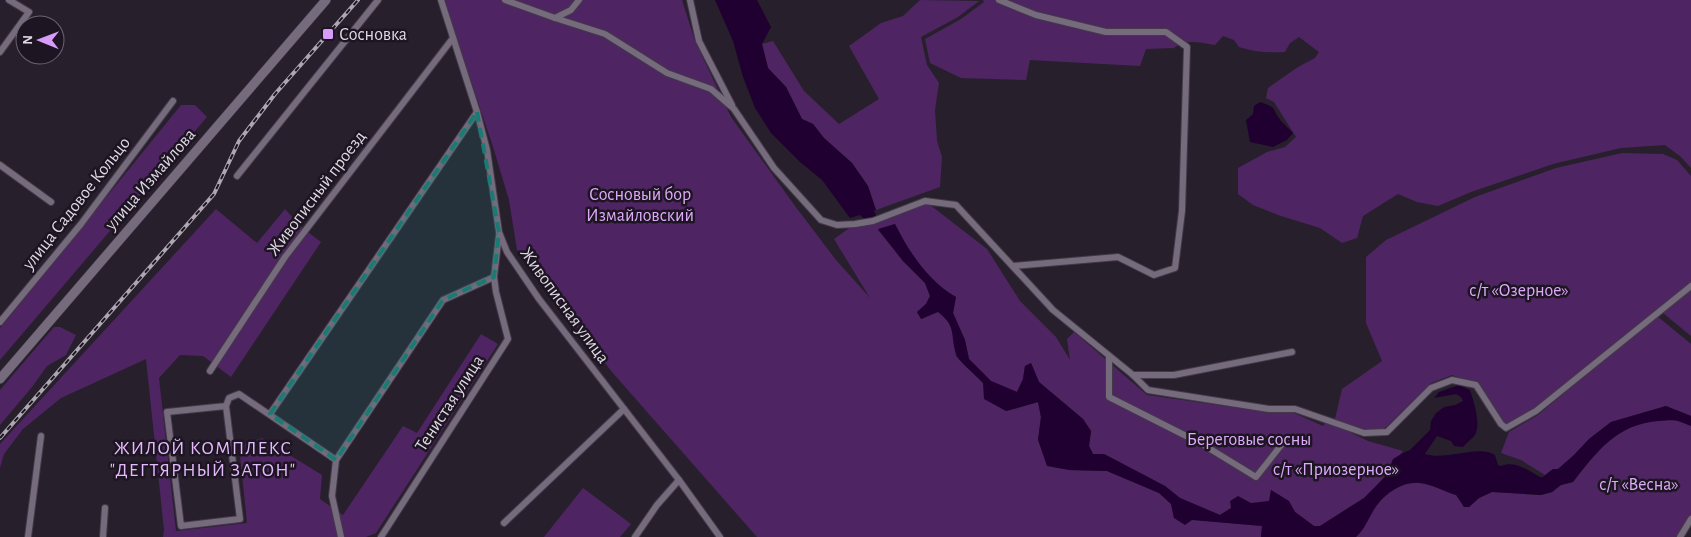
<svg xmlns="http://www.w3.org/2000/svg" width="1691" height="537" viewBox="0 0 1691 537" font-family="'Alegreya Sans',sans-serif">
  <rect width="100%" height="100%" fill="#281f2d"/>
  <g fill="#4e2562">
    <path d="M444,0H682L695,41L731,117L795,206L836,260L870,298L834,239L855,224L925,201L987,249L1020,301L1056,337L1070,360L1067,339L1074,332L1147,395L1268,412H1292L1323,426L1327,421L1368,441L1403,451L1379,483L1364,498L1320,526H1314L1295,512L1288,501L1271,490L1270,501L1231,508L1220,515L1180,498L1165,486L1104,454H1093L1089,446L1091,431L1083,419L1039,382L1031,363L1025,366L1023,379L1017,392L991,381L969,359L965,340L953,313L956,297C928,281 909,252 895,224L878,230L903,261L925,283L930,296L926,304L917,312L922,319L938,311L948,320L954,335L956,356L983,383L1007,411L1038,402L1041,417L1038,440L1069,470L1107,471L1159,493L1171,504L1174,518L1262,526L1261,537H757L612,372L517,250L509,200L494,150Z"/>
    <path d="M920,0L979,1L958,17L921,37L927,65L939,83L935,110L937,141L942,157L940,187L876,210L868,186L852,163L824,138L813,124L802,119L786,87L768,68L762,44L773,41L804,91L839,124L879,99L849,46L881,23L903,16Z"/>
    <path d="M983,0H1691V168L1680,156L1665,145L1621,148L1553,164L1471,192L1438,206L1417,202L1398,194L1363,216L1357,238L1342,243L1320,228L1281,216L1253,205L1238,194V168L1267,152L1285,147L1296,137L1274,102L1266,98L1268,88L1298,67L1315,58L1319,52L1299,37L1290,43L1285,52C1269,53 1254,52 1239,47L1234,40L1223,36L1215,45C1201,43 1186,38 1174,48L1146,49L1140,66L1030,60L1026,80L961,78L930,63L925,39L961,19L984,2Z"/>
    <path d="M181,105H195L207,117L0,360V328Z"/>
    <path d="M1622,153L1663,154L1677,160L1691,176V283L1536,408L1506,424L1500,419L1481,386L1452,375L1431,383L1383,430L1370,431L1350,427L1335,419L1342,389L1382,361L1366,323V257L1386,240L1475,197L1556,168Z"/>
    <path d="M216,209L257,243L285,209L299,225L321,242L231,377L203,356L180,355L159,378L176,531L247,523L239,446L262,438L322,475L320,499L343,515L403,426L417,433L481,334L498,344L376,533L366,537H163L164,530L146,359L61,398L23,429L4,454L0,468V444Z"/>
    <path d="M1691,289V336L1663,313Z"/>
    <path d="M1657,316L1691,344V416L1666,406L1611,422L1589,439L1574,455L1558,469H1553L1545,475L1521,460L1501,453L1509,432L1538,415Z"/>
    <path d="M54,327H60L76,335L66,355L47,366L32,387L0,425V390Z"/>
    <path d="M1677,420L1691,426V515L1678,537H1356C1365,528 1369,516 1377,505C1387,492 1403,481 1420,483C1432,484 1445,491 1457,495L1464,507H1469L1479,498L1492,492L1541,495L1552,492L1561,485L1573,482C1593,457 1613,429 1646,422C1656,420 1667,420 1677,420Z"/>
    <path d="M583,488L631,524L620,537H544Z"/>
  </g>
  <g fill="#200030">
    <path d="M715,0H757L771,27L762,44L768,68L786,87L802,119L813,124L824,138L852,163L868,186L876,210L850,218L822,180L800,162L771,133L755,108L743,77L733,41Z"/>
    <path d="M1260,102C1279,108 1271,109 1281,121C1285,125 1289,129 1293,133L1287,140L1273,147L1250,142L1246,120L1253,114L1254,106Z"/>
    <path d="M895,224C909,252 928,281 956,297L953,313L965,340L969,359L991,381L1017,392L1023,379L1025,366L1031,363L1039,382L1083,419L1091,431L1089,446L1093,454H1104L1165,486L1180,498L1220,515L1231,508L1230,501L1238,496L1251,503L1269,501L1271,490L1289,501L1295,512L1314,526H1320L1364,498L1386,476L1393,459L1403,453L1410,450L1430,430L1431,421L1436,413L1444,407L1455,405L1463,401L1461,397L1456,394L1434,398L1439,392L1459,385L1470,390C1474,402 1481,424 1475,435C1472,439 1466,443 1463,447L1454,446L1451,441L1437,436L1425,454C1446,461 1479,444 1495,455L1498,465L1501,466C1514,460 1528,470 1540,477H1543L1553,469H1558L1574,455L1589,439L1611,422L1666,406L1691,416V426C1675,419 1674,420 1658,421C1616,425 1597,451 1573,482L1561,485L1552,492L1541,495L1492,492L1479,498L1469,507H1464L1456,495C1445,492 1432,484 1420,483C1403,481 1387,492 1377,505C1369,516 1366,528 1356,537H1261L1262,526L1192,520L1185,525L1174,518L1171,504L1159,493L1107,471L1069,470L1047,466L1038,440L1041,417L1038,402L1006,411L984,399L983,383C977,376 958,361 956,354C950,334 957,327 938,312L921,319L917,312L926,304L930,296L925,283L903,261L878,229Z"/>
  </g>
  <g fill="none" stroke-linecap="round" stroke-linejoin="round">
    <path stroke="#200030" stroke-width="12" d="M855,202L870,216"/>
    <defs>
      <g id="minor">
        <path d="M441,0L477,112L487,150L499,232L507,252L539,299L679,480L720,537"/>
        <path d="M505,0L555,18L605,34L667,73L711,89L734,109L774,168L821,220L837,225L855,224L873,221L925,201L956,205L1053,310L1133,375L1148,390L1269,409H1295L1364,433L1387,432L1431,388L1452,380L1476,385L1501,424L1506,428L1536,411L1691,286"/>
        <path d="M690,0L699,41L732,105"/>
        <path d="M999,0L1036,15L1106,32H1166L1187,47L1182,211L1175,268L1154,275L1118,257L1013,266"/>
        <path d="M555,18L571,10L579,0"/>
        <path d="M0,52L29,12L9,0"/>
        <path d="M0,165L51,202"/>
        <path d="M237,176L378,0"/>
        <path d="M0,322L81,224L173,101"/>
        <path d="M1109,356V397L1202,444L1256,477L1286,439"/>
        <path d="M210,371L285,257L453,38"/>
        <path d="M1133,375H1174L1292,352"/>
        <path d="M226,406L167,412L181,526L240,519L226,406L229,398L239,394L336,460L332,496L341,537"/>
        <path d="M270,414L477,112"/>
        <path d="M336,460L443,300L494,277L499,235"/>
        <path d="M504,523L624,409"/>
        <path d="M28,537L41,436"/>
        <path d="M103,537L105,508"/>
        <path d="M381,537L508,339L496,292L494,277"/>
        <path d="M635,537L657,505L679,480"/>
        <path d="M1680,537L1691,519"/>
      </g>
      <path id="secondary" d="M0,379L326,0"/>
    </defs>
    <use href="#minor" stroke="#423a46" stroke-width="8"/>
    <use href="#secondary" stroke="#423a46" stroke-width="10"/>
    <use href="#minor" stroke="#766b7d" stroke-width="6"/>
    <use href="#secondary" stroke="#766b7d" stroke-width="9"/>
    <defs>
      <path id="rail" d="M0,438L214,194L239,141L275,94L358,0"/>
    </defs>
    <use href="#rail" stroke="#ada7b2" stroke-width="4"/>
    <use href="#rail" stroke="#1e1523" stroke-width="2" stroke-dasharray="5.5" stroke-linecap="butt"/>
  </g>
  <path fill="#197b74" fill-opacity="0.2" stroke="#197b74" stroke-width="4" stroke-dasharray="10 6" stroke-linejoin="round" d="M477,112L499,232L494,277L443,300L336,460L270,414Z"/>
  <rect fill="#d79bf9" stroke="#1e1523" stroke-width="2" x="322" y="28" width="12" height="12" rx="2.5"/>
  <g text-anchor="middle" stroke-width="5" stroke-linejoin="round" paint-order="stroke">
    <g font-size="18" fill="#dfd9e3" stroke="#1e1523" text-anchor="start">
      <text x="339" y="40">Сосновка</text>
    </g>
    <g font-size="18" fill="#dfd9e3" stroke="#1e1523">
      <text transform="translate(150 179) rotate(-49)" y="6">улица Измайлова</text>
      <text transform="translate(316 193) rotate(-53)" y="6">Живописный проезд</text>
      <text transform="translate(76 203) rotate(-52)" y="6">улица Садовое Кольцо</text>
      <text transform="translate(565 305) rotate(54)" y="6">Живописная улица</text>
      <text transform="translate(449 403) rotate(-57)" y="6">Тенистая улица</text>
    </g>
    <g font-size="18" fill="#deaafb" stroke="#1e1523">
      <text x="640" y="200">Сосновый бор<tspan x="640" dy="21">Измайловский</tspan></text>
      <text x="1519" y="296">с/т «Озерное»</text>
      <text x="1249" y="445">Береговые сосны</text>
      <text x="1336" y="475">с/т «Приозерное»</text>
      <text x="1639" y="490">с/т «Весна»</text>
    </g>
    <g font-size="19" letter-spacing="1" fill="#e3bafc" stroke="#1e1523">
      <text x="203" y="454">ЖИЛОЙ КОМПЛЕКС<tspan x="203" dy="22">"ДЕГТЯРНЫЙ ЗАТОН"</tspan></text>
    </g>
  </g>
  <g transform="translate(40 40) rotate(271)"><circle r="24" fill="#1e1523" stroke="#6b6370"/>
  <path d="M0-4L9 19L0 12L-9 19Z" fill="#d79bf9"/>
  <text y="-8" font-size="14" font-weight="bold" text-anchor="middle" fill="#dfd9e3">N</text>
  </g>
</svg>
